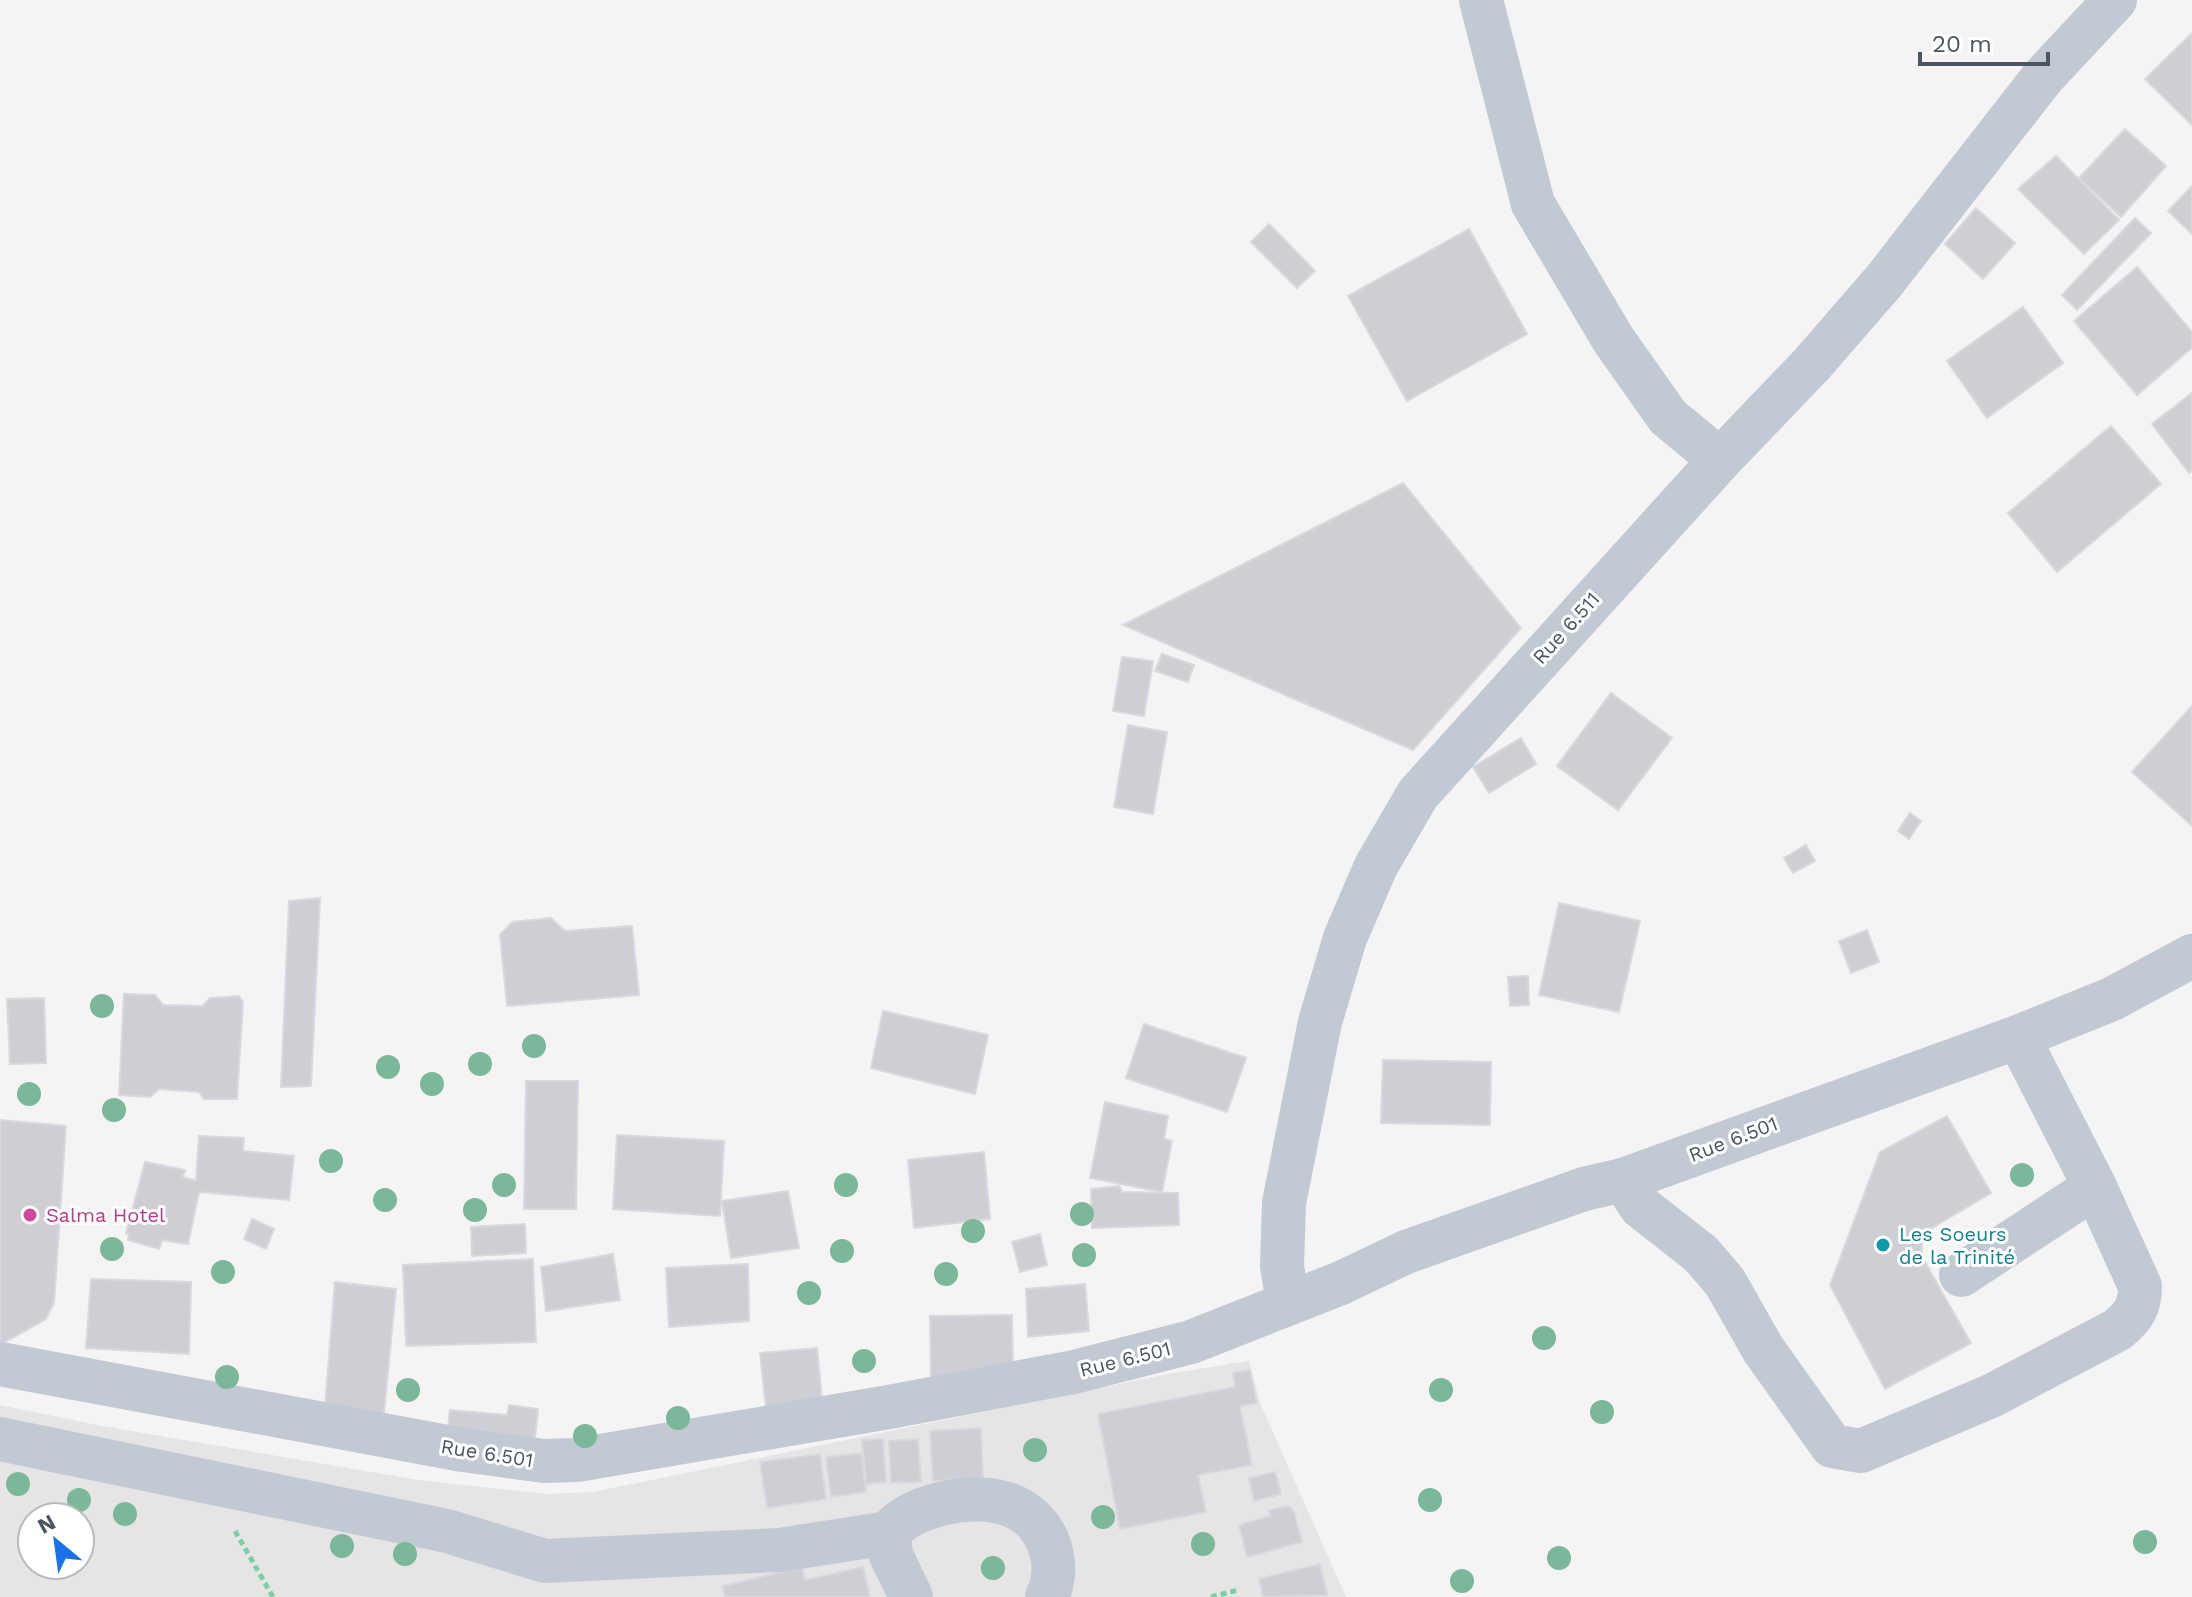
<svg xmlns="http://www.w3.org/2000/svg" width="2192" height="1597" viewBox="0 0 2192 1597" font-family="'Work Sans',sans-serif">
  <rect width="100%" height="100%" fill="#f5f3f3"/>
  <path fill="#e6e4e5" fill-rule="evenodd" d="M1249,1361L1260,1403L1346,1597H0V1405L102,1426L418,1480L548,1494L593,1492L1168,1374ZM32,1517H80V1565H32Z"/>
  <g fill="#cdcfd5" stroke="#d7d9de" stroke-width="2">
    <path d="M2192,33V125L2145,79Z"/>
    <path d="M2125,129L2166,166L2121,217L2079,178Z"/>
    <path d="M2056,156L2119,220L2084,254L2018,189Z"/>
    <path d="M2192,186V234L2168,211Z"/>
    <path d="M1976,208L2015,243L1983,279L1945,244Z"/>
    <path d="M2135,218L2151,233L2077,310L2062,295Z"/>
    <path d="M1269,224L1315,271L1297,288L1251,242Z"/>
    <path d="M1469,229L1527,334L1407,401L1348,296Z"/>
    <path d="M2137,267L2192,332V348L2137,395L2074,321Z"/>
    <path d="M2023,307L2063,363L1987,418L1947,361Z"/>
    <path d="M2192,393V471L2189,473L2152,424Z"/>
    <path d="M2111,426L2161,484L2057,572L2008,513Z"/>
    <path d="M1403,483L1521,628L1413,750L1123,625Z"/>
    <path d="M1162,654L1194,665L1188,682L1155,671Z"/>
    <path d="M1122,657L1153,661L1144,716L1113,711Z"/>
    <path d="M1611,693L1672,738L1618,810L1557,766Z"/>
    <path d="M2192,706V826L2132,772Z"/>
    <path d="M1128,725L1167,732L1153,814L1114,807Z"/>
    <path d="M1521,738L1536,764L1489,793L1473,767Z"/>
    <path d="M1910,813L1921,821L1909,839L1898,831Z"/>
    <path d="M1806,845L1815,861L1793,873L1784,858Z"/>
    <path d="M320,898L311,1086L281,1087L289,901Z"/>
    <path d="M1559,903L1640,921L1619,1012L1539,995Z"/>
    <path d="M551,918L565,931L632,926L639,995L507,1006L500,935L512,922Z"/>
    <path d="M1867,930L1879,962L1851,973L1839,941Z"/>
    <path d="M1528,976L1529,1005L1510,1006L1508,977Z"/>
    <path d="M124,994L155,995L163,1005L203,1006L210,998L239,996L243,1002L237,1099H204L199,1092L159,1089L150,1097L119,1095Z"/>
    <path d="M44,998L46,1063L10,1064L7,999Z"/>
    <path d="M883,1011L988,1035L975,1094L871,1068Z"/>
    <path d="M1144,1024L1246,1058L1227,1112L1126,1078Z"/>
    <path d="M1383,1060L1491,1062L1490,1125L1381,1123Z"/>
    <path d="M526,1081H578L576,1209H524Z"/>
    <path d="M1105,1102L1168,1116L1164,1139L1172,1141L1162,1192L1090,1178Z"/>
    <path d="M1947,1116L1991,1193L1922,1234V1257L1971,1343L1885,1389L1830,1285L1880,1152Z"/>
    <path d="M0,1120L66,1126L54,1303L46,1319L0,1345Z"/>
    <path d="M617,1135L724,1141L720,1216L613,1209Z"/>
    <path d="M199,1136L244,1138L243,1151L294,1156L289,1200L199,1192L188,1244L162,1240L159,1249L128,1240L129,1234L126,1233L145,1162L185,1170L183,1177L196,1181Z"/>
    <path d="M984,1152L990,1219L914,1228L908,1160Z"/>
    <path d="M1119,1186L1122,1192L1178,1193L1179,1225L1092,1228L1091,1189Z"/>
    <path d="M788,1191L799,1248L731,1258L722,1201Z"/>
    <path d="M252,1219L274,1229L266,1249L244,1239Z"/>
    <path d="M525,1224L526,1253L472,1256L471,1227Z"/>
    <path d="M1040,1234L1047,1265L1020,1272L1012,1242Z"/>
    <path d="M613,1254L620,1300L546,1311L541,1267Z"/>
    <path d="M533,1259L536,1342L406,1346L403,1265Z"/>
    <path d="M748,1264L749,1321L669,1327L666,1268Z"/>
    <path d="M91,1279L191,1282L189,1354L86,1348Z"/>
    <path d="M335,1282L396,1289L383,1423L324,1418Z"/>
    <path d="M1085,1284L1089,1331L1028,1337L1026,1289Z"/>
    <path d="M1012,1315L1013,1376L931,1377L930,1316Z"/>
    <path d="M817,1348L824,1420L768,1427L760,1353Z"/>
    <path d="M1250,1370L1257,1403L1240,1406L1252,1465L1198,1475L1206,1512L1120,1529L1098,1414L1235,1387L1233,1373Z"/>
    <path d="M509,1405L538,1409L533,1457L446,1448L450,1410L507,1415Z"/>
    <path d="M981,1428L983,1478L933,1481L930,1431Z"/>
    <path d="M883,1439L886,1482L866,1484L862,1440Z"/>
    <path d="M918,1439L921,1482L891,1483L889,1441Z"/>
    <path d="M861,1453L866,1492L831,1497L826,1457Z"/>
    <path d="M820,1454L826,1499L767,1508L760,1462Z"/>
    <path d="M1275,1472L1281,1494L1254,1501L1249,1478Z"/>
    <path d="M1289,1506L1294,1512L1302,1542L1247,1557L1239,1525L1270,1516L1269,1510Z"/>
    <path d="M1320,1564L1327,1595L1263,1597L1259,1579Z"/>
    <path d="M802,1567L805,1580L863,1567L870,1597H725L723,1586Z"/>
  </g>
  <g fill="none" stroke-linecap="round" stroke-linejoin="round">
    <g stroke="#7ad0a6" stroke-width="5" stroke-dasharray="6 4" stroke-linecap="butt">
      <path d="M235,1531L273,1597"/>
      <path d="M1211,1597L1238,1590"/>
    </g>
    <g stroke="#c1cad2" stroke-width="44">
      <path d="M1720,460L1812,364L1884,281L2043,77L2115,0"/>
      <path d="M1623,1180L1641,1207L1701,1254L1725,1282L1763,1349L1832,1446L1861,1451L1991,1396L2117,1330C2133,1317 2140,1308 2140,1286L2095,1187L2018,1037"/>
      <path d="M1961,1275L2095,1187"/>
      <path d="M1288,1303L1282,1266L1284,1203L1320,1022L1345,938L1376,866L1418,794L1720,460L1668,417L1613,339L1533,204L1481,0"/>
      <path d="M0,1364L463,1450L544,1461L577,1460L889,1407L1074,1372L1191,1342L1341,1283L1406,1252L1584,1189L1623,1180L2018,1037L2112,999L2192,956"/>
      <path d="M0,1439L447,1531L545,1561L779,1550L889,1533C910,1505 970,1493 1004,1503C1045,1514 1064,1560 1047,1597"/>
      <path d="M889,1533L891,1555L911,1597"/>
    </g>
  </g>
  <g fill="#7bb799">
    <circle cx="102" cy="1006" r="12"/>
    <circle cx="534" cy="1046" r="12"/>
    <circle cx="480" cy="1064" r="12"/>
    <circle cx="388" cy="1067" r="12"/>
    <circle cx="432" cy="1084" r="12"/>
    <circle cx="29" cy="1094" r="12"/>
    <circle cx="114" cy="1110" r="12"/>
    <circle cx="331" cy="1161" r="12"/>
    <circle cx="2022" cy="1175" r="12"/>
    <circle cx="504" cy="1185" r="12"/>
    <circle cx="846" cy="1185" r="12"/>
    <circle cx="385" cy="1200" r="12"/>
    <circle cx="475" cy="1210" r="12"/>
    <circle cx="1082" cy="1214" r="12"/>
    <circle cx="973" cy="1231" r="12"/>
    <circle cx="112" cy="1249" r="12"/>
    <circle cx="842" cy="1251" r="12"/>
    <circle cx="1084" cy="1255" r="12"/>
    <circle cx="223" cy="1272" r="12"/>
    <circle cx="946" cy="1274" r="12"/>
    <circle cx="809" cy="1293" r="12"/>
    <circle cx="1544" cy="1338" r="12"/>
    <circle cx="864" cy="1361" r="12"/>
    <circle cx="227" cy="1377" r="12"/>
    <circle cx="408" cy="1390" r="12"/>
    <circle cx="1441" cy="1390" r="12"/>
    <circle cx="1602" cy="1412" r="12"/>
    <circle cx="678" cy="1418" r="12"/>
    <circle cx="585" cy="1436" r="12"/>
    <circle cx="1035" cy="1450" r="12"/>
    <circle cx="18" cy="1484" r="12"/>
    <circle cx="79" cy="1500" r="12"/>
    <circle cx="1430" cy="1500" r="12"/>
    <circle cx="125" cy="1514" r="12"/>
    <circle cx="1103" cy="1517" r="12"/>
    <circle cx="2145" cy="1542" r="12"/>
    <circle cx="1203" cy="1544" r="12"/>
    <circle cx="342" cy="1546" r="12"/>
    <circle cx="405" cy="1554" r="12"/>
    <circle cx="1559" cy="1558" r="12"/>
    <circle cx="993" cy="1568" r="12"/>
    <circle cx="1462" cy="1581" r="12"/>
  </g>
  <circle fill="#d1479c" stroke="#fff" stroke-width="3" cx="30" cy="1215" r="8"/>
  <circle fill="#0f9aa8" stroke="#fff" stroke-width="3" cx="1883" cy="1245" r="8"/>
  <g text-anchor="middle" stroke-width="6" stroke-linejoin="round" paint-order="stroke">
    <g font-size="20" fill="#4a5661" stroke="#fff">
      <text transform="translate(1566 628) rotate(-48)" y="7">Rue 6.511</text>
      <text transform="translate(1733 1139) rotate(-21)" y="7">Rue 6.501</text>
      <text transform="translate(1125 1359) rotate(-14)" y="7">Rue 6.501</text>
      <text transform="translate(487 1453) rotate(9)" y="7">Rue 6.501</text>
    </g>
    <g font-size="20" fill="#b23c85" stroke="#fff" text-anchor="start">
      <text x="46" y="1222">Salma Hotel</text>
    </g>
    <g font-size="20" fill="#0d838f" stroke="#fff" text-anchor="start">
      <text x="1899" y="1241">Les Soeurs<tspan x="1899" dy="23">de la Trinité</tspan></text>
    </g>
  </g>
  <g transform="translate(56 1541) rotate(331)"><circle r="38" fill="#ffffff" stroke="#b7bbc0" stroke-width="2"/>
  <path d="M0-6L14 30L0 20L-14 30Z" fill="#1a73e8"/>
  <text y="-12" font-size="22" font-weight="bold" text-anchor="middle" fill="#4a5661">N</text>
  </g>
  <path d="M1920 52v12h128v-12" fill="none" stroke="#4a5661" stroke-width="4"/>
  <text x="1932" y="52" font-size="24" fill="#4a5661" stroke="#ffffff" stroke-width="6" paint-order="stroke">20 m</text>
</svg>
